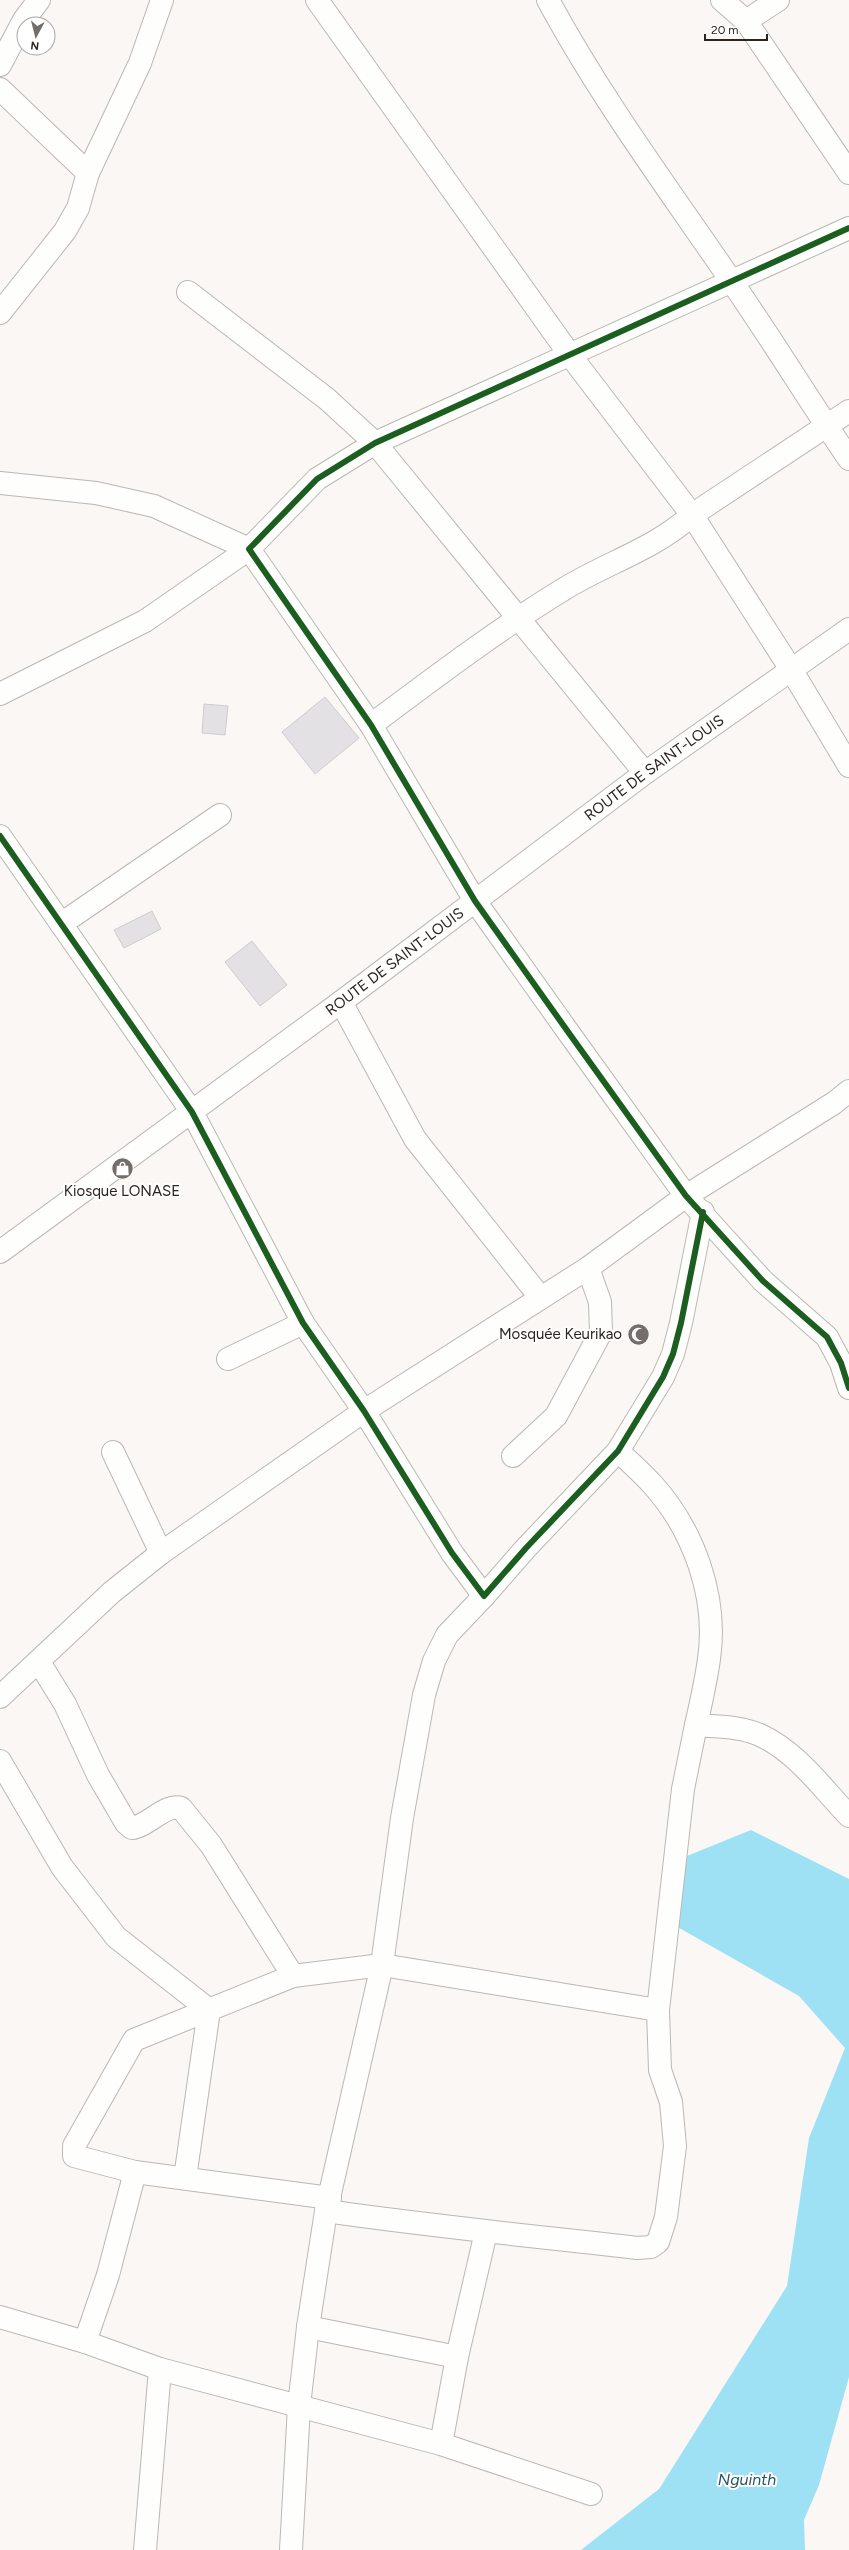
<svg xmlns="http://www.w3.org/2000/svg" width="849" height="2550" viewBox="0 0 849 2550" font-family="Figtree,sans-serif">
  <rect width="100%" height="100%" fill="#faf7f4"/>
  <path fill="#9ee1f5" d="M751,1830L849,1879V2377L819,2485L804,2520L805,2550H581L659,2489L787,2286L809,2138L845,2048L799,1996L674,1925L682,1858Z"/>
  <g fill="#e3e1e4" stroke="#cecccf">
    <path d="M325,697L359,738L315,774L282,732Z"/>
    <path d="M204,704L228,706L225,735L202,733Z"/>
    <path d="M152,911L161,929L124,948L114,930Z"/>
    <path d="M252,941L287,985L260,1006L225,962Z"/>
  </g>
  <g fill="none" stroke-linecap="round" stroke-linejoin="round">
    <defs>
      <g id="minor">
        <path d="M317,0L570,355L692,515L792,671L849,766"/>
        <path d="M548,0C601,98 667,187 730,279C771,338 808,399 849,459"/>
        <path d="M722,0L746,21L849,173"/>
        <path d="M746,21L778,0"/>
        <path d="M0,65L24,20L39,0"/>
        <path d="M0,89L88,173"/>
        <path d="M849,228L375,443L317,479L249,549L371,725L475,901L571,1036L686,1196L763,1281L827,1337L841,1363L849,1388"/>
        <path d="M188,292L327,399L375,443L645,773"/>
        <path d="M0,313L65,231L78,208L88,173L140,63L162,0"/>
        <path d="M0,483L96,493L154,506L249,549L145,621L0,694"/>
        <path d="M371,725C434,678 497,630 564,589C608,562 653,550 692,515L849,411"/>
        <path d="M0,836L192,1112L303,1323L364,1411L452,1553L484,1596L526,1548L618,1451L663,1377L673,1354L681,1323L703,1212"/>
        <path d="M61,924L220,815"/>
        <path d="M341,1002L415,1139L540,1297"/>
        <path d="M228,1359L303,1323"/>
        <path d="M618,1451C630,1462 642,1473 653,1485C694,1531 718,1597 709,1659C706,1681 701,1703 696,1725"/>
        <path d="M113,1452L161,1553"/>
        <path d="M513,1456L556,1416L601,1332L600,1302L588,1268"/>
        <path d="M39,1662L65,1704L98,1775L126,1823L132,1828C148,1826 166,1803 181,1808L211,1845L293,1976"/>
        <path d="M0,1697L112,1592L161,1553L364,1411L588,1268L686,1196L834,1103L849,1091"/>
        <path d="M0,1761L62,1867L116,1937L209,2010L185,2178"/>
        <path d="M135,2172L74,2156V2146L134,2040L293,1976L382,1965L658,2010"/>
        <path d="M326,2211C430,2226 533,2236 637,2248L651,2247L658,2242L666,2217L675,2146L671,2102L660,2070L658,2010L683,1789L696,1725C717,1727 740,1726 760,1735C797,1752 822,1788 849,1816"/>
        <path d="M0,2317L85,2342L160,2369L441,2444L591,2494"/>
        <path d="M308,2327L457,2357"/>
        <path d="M85,2342L108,2275L135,2172L330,2198"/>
        <path d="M441,2444L457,2357L486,2232"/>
        <path d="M145,2550L160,2369"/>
        <path d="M291,2550L299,2406L308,2327L326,2211L382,1965L402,1818L424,1695L434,1661L447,1635L484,1596"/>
      </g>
      <g id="primary">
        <path id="s1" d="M0,1252L341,1002L645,773L849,629"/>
      </g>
    </defs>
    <use href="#minor" stroke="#bbb7b3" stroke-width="24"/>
    <use href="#primary" stroke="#bbb7b3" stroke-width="24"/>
    <use href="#minor" stroke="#fefefd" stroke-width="22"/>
    <use href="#primary" stroke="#fefefd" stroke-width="22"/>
    <defs>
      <g id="cycleway">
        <path d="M849,228L375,443L317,479L249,549L371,725L475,901L571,1036L686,1196L763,1281L827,1337L841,1363L849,1388"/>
        <path d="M0,836L192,1112L303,1323L364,1411L452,1553L484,1596L526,1548L618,1451L663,1377L673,1354L681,1323L703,1212"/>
      </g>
    </defs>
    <use href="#cycleway" stroke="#fff" stroke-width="8"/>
    <use href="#cycleway" stroke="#1b5e20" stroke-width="6"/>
  </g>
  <defs>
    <symbol id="shop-disc" viewBox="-11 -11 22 22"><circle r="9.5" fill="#736e6a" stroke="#fff"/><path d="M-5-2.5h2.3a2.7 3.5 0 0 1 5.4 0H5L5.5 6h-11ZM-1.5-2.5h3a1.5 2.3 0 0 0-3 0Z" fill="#fff"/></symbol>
    <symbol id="mosque-disc" viewBox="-11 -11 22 22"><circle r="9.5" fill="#736e6a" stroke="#fff"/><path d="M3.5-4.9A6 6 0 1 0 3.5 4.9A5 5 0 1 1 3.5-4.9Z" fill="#fff"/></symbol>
  </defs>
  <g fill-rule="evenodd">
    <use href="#shop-disc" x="110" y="1156" width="25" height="25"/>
    <use href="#mosque-disc" x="626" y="1322" width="25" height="25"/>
  </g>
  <g text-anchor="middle" stroke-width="4" stroke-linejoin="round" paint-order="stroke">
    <g font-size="15" fill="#2b241f" stroke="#fff">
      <text dy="5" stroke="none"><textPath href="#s1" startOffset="814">ROUTE DE SAINT-LOUIS</textPath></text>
      <text dy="5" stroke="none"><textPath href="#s1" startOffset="490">ROUTE DE SAINT-LOUIS</textPath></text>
    </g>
    <g font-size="15" fill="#2b241f" stroke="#fff">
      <text x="122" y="1196">Kiosque LONASE</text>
      <text x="622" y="1339" text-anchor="end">Mosquée Keurikao</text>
    </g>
    <g font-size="16" font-style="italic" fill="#285360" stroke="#fff">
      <text x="747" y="2485">Nguinth</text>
    </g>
  </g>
  <g transform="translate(36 36) rotate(187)"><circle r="19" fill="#ffffff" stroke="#aaa7a5"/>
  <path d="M0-3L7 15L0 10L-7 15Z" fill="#736e6a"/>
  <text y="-6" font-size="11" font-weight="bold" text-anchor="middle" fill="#2b241f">N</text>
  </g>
  <path d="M705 34v6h62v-6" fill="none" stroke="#2b241f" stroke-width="2"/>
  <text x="711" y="34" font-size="12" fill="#2b241f" stroke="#ffffff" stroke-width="3" paint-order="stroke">20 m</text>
</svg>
